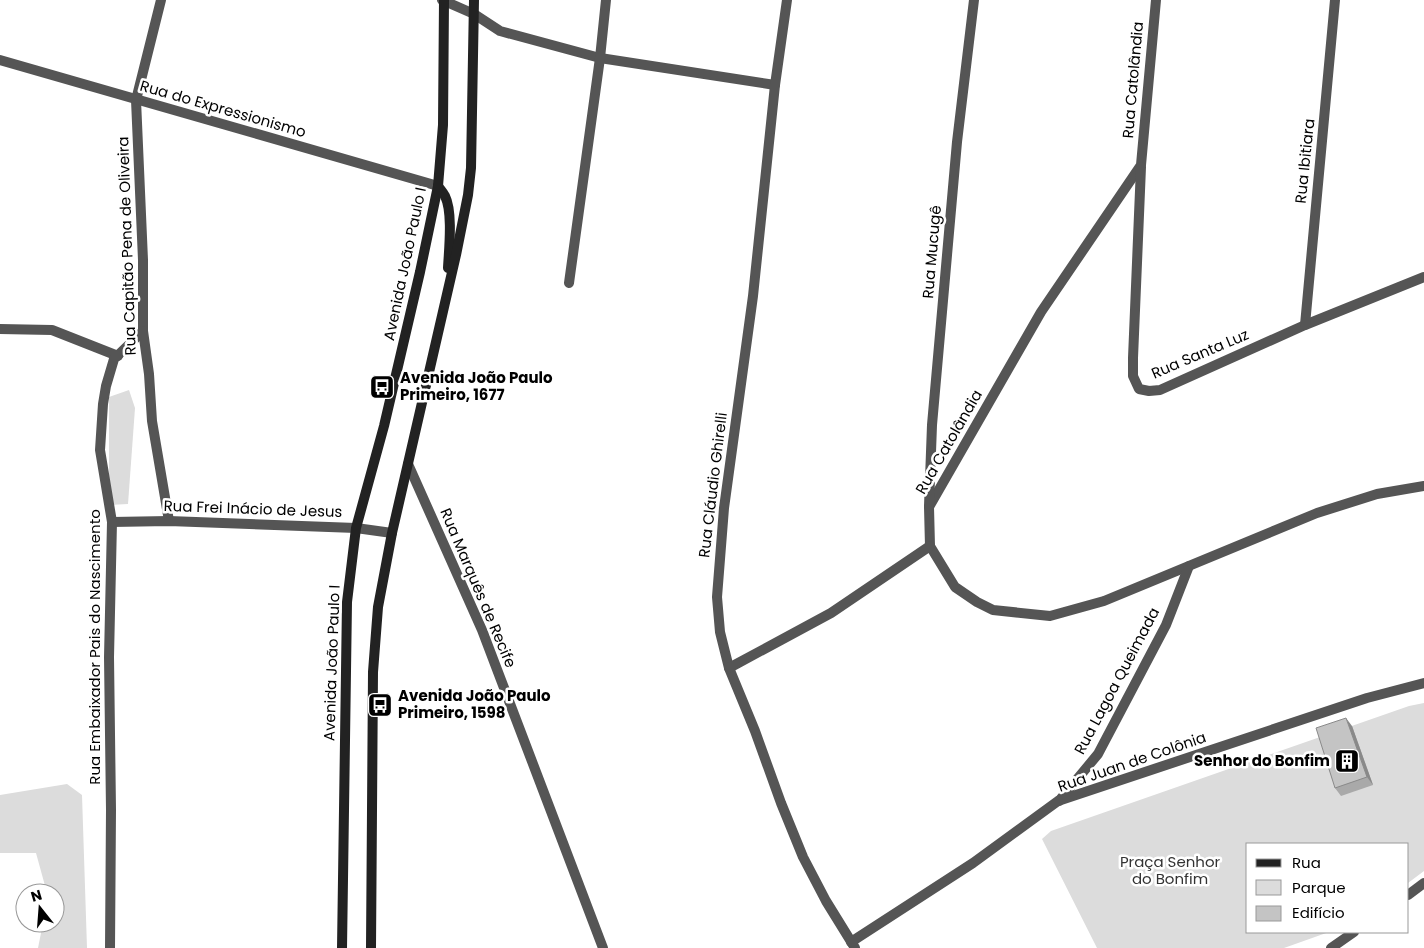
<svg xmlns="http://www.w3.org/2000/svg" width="1424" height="948" viewBox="0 0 1424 948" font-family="Poppins,sans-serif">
  <rect width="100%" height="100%" fill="#fff"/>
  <g fill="#dcdcdc">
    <path d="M129,390L135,408L128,504L109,505V397Z"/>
    <path d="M1424,703V871L1408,883V844H1248V932H1329L1284,948H1097L1042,839L1051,831L1409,706Z"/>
    <path d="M67,784L82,795L87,948H38L43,923H55V893H47L36,853H0V795Z"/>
  </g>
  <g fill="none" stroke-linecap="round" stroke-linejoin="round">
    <g stroke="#555" stroke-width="10">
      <path d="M161,0L136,100L143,260V331L149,374L152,421L169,521"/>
      <path d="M442,0L474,14L500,31L600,58L775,85"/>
      <path d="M787,0L775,85L753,296L724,508L717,597L720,632L729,668L755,731L781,803L803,857L826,901L855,948"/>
      <path d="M1156,0L1141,165L1041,312L929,507L930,546L955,587L977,602L993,610L1050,616L1104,601L1317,513L1377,494L1424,486"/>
      <path d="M0,60L438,186"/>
      <path d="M1141,167L1133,358V376L1139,389L1149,391L1160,390L1305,325L1424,277"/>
      <path d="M569,283L600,58L606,0"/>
      <path d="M1305,325L1335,0"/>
      <path d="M0,329L52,330L118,356"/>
      <path d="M408,464L482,630L603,948"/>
      <path d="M929,506L932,425L957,142L974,0"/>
      <path d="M112,522L169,521L356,528L392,533"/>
      <path d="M729,668L831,613L930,546"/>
      <path d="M1059,801L1098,754L1166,625L1189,566"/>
      <path d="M1408,895L1424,883"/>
      <path d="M851,942L973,863L1058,801L1367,698L1424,683"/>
      <path d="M110,948L111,810L109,657L112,522L100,450L103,404L106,386L114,359L143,331"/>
      <path d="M1331,948L1354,932"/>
    </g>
    <g stroke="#222" stroke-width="10">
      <path d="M438,186C440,189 443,192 445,196C453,212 449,249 448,268"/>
      <path d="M342,948L347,602L356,528L384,426L420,272L438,186L443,125L444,0"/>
      <path d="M371,948L373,672L378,607L392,533L456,255L468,195L471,168L474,0"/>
    </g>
  </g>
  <path fill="#a9a9a9" d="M1352,726L1373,785L1341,796L1335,788Z"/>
  <path fill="#898989" d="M1346,718L1352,726L1373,785L1367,777Z"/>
  <path fill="#c4c4c4" stroke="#898989" d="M1346,718L1367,777L1335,788L1316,728Z"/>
  <defs>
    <symbol id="bus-square" viewBox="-11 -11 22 22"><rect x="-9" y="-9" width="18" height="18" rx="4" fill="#000" stroke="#fff"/><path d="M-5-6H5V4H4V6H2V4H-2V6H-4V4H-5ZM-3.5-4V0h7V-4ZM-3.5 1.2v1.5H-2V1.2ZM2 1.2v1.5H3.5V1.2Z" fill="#fff"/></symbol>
    <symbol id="building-square" viewBox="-11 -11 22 22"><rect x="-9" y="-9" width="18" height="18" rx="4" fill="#000" stroke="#fff"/><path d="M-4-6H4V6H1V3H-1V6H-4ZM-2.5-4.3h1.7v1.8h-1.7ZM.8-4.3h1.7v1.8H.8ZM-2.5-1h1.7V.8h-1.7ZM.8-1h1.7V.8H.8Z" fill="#fff"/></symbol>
  </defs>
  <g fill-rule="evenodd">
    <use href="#bus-square" x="368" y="373" width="28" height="28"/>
    <use href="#bus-square" x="366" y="691" width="28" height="28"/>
    <use href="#building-square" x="1333" y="747" width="28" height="28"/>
  </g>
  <g text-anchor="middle" stroke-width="5" stroke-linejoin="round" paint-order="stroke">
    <g font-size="15" fill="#000" stroke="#fff">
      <text transform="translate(1133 80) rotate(-85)" y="5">Rua Catolândia</text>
      <text transform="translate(223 109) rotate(16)" y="5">Rua do Expressionismo</text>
      <text transform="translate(1305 161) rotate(-84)" y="5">Rua Ibitiara</text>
      <text transform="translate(127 246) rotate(-92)" y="5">Rua Capitão Pena de Oliveira</text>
      <text transform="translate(932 252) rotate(-85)" y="5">Rua Mucugê</text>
      <text transform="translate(405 264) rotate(-78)" y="5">Avenida João Paulo I</text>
      <text transform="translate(1200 354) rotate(-23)" y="5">Rua Santa Luz</text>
      <text transform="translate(949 442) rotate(-60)" y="5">Rua Catolândia</text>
      <text transform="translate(713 485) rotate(-83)" y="5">Rua Cláudio Ghirelli</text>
      <text transform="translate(253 509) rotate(2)" y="5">Rua Frei Inácio de Jesus</text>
      <text transform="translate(478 588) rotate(67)" y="5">Rua Marquês de Recife</text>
      <text transform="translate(95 647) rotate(-90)" y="5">Rua Embaixador Pais do Nascimento</text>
      <text transform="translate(332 663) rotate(-88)" y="5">Avenida João Paulo I</text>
      <text transform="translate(1117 681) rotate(-62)" y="5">Rua Lagoa Queimada</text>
      <text transform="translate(1132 762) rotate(-19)" y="5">Rua Juan de Colônia</text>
    </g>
    <g font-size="15" font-weight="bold" fill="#000" stroke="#fff" text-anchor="start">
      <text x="400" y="383">Avenida João Paulo<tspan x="400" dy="17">Primeiro, 1677</tspan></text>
      <text x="398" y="701">Avenida João Paulo<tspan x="398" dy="17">Primeiro, 1598</tspan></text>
      <text x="1330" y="766" text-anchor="end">Senhor do Bonfim</text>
    </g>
    <g font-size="15" fill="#333" stroke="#fff">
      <text x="1170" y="867">Praça Senhor<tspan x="1170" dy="17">do Bonfim</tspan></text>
    </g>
  </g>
  <rect x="1246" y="843" width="162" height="90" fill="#ffffff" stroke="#999999"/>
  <rect x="1256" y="859" width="25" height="8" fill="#222222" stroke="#999999"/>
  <text x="1292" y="868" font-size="15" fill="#000000">Rua</text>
  <rect x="1256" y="880" width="25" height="15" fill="#dcdcdc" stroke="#999999"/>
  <text x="1292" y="893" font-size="15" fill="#000000">Parque</text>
  <rect x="1256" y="906" width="25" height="15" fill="#c4c4c4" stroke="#999999"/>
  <text x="1292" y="918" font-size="15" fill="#000000">Edifício</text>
  <g transform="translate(40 908) rotate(343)"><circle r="24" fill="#ffffff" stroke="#999999"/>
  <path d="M0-4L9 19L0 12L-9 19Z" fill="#000000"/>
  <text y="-8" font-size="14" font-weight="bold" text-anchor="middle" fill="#000000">N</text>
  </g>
</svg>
